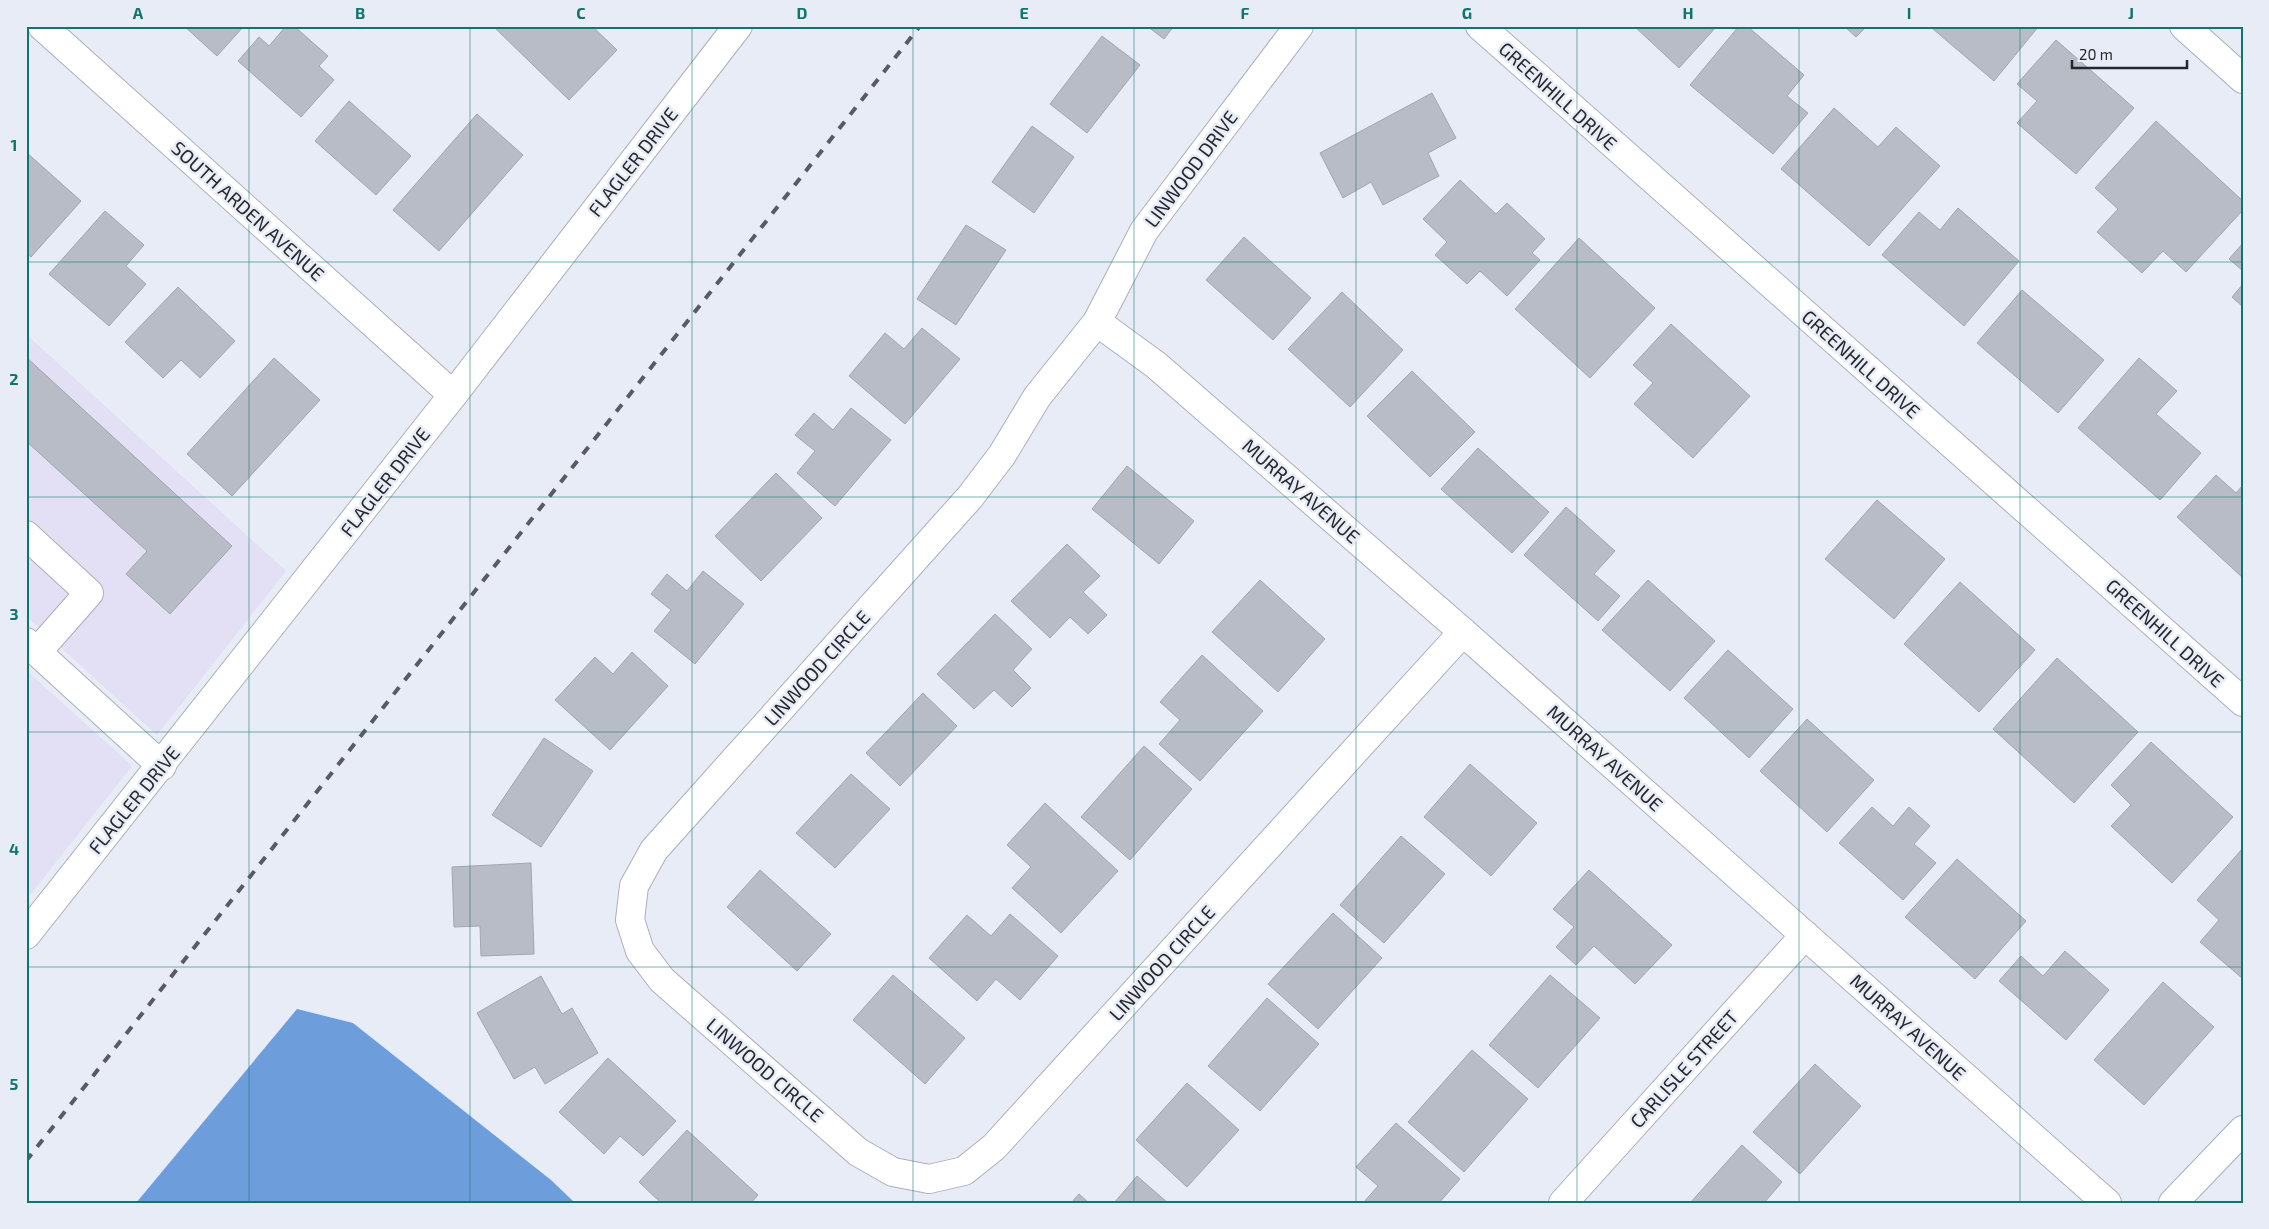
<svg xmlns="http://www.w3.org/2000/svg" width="2269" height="1229" viewBox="0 0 2269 1229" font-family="'Exo 2',sans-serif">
  <rect width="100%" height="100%" fill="#e8ecf7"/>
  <g fill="#e3dff5">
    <path d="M26,334L286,571L157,735L26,616Z"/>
    <path d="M26,670L132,766L26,900Z"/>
  </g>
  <path fill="#6d9edb" d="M297,1009L353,1023L551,1180L575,1203H136Z"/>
  <g fill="#b8bcc6" stroke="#a2a6b0">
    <path d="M184,26H244L217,56Z"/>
    <path d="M286,26H294L328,56L319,66L334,80L301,117L238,61L259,37L269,46Z"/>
    <path d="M497,26H592L617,50L569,100L495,28Z"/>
    <path d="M1147,26H1174L1164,39Z"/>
    <path d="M1634,26H1717L1679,68Z"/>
    <path d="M1739,26H1747L1804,75L1787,96L1808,113L1773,154L1690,85Z"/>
    <path d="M1844,26H1867L1856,37Z"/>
    <path d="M1935,26H2039L1994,81L1933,29Z"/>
    <path d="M1102,36L1140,65L1087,133L1050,104Z"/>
    <path d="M2056,40L2134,108L2076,174L2017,123L2037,101L2017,84Z"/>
    <path d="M1432,93L1456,138L1428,153L1439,176L1383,205L1371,182L1343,198L1320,153Z"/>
    <path d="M349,101L411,156L376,195L315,141Z"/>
    <path d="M1834,108L1878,147L1896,127L1940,166L1869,246L1781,169Z"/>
    <path d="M477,114L523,155L439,251L393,210Z"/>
    <path d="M2156,121L2243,201V210L2186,272L2163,251L2142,273L2097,232L2118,209L2095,188Z"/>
    <path d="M1032,126L1074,157L1034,213L992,182Z"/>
    <path d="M26,152L81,201L31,257L26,253Z"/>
    <path d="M1460,180L1496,214L1507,203L1545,239L1532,253L1540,260L1507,296L1480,271L1467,284L1435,255L1447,242L1423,219Z"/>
    <path d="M1958,208L2019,261L1964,326L1882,255L1919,212L1940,230Z"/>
    <path d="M105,211L144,245L126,266L146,284L109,326L49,274Z"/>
    <path d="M966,225L1006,250L956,325L917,299Z"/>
    <path d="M1244,237L1311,298L1273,340L1206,280Z"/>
    <path d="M1579,238L1655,308L1590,378L1515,309Z"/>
    <path d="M2243,243V271L2229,259Z"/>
    <path d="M2243,284V307L2232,297Z"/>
    <path d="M178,287L235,341L200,378L181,360L163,378L125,342Z"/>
    <path d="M2022,290L2104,360L2058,413L1977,343Z"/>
    <path d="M1342,292L1403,350L1350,407L1288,349Z"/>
    <path d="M1671,324L1750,396L1693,458L1634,404L1653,383L1633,365Z"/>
    <path d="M922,328L960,359L905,424L849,376L885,333L904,349Z"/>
    <path d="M26,357L232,546L170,614L126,574L147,551L26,441Z"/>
    <path d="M274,358L320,400L232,496L187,454Z"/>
    <path d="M2139,358L2177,391L2156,414L2201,453L2160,500L2078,428Z"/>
    <path d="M1412,371L1475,432L1430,477L1367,416Z"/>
    <path d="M851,408L891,440L835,506L797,473L815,451L795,435L814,413L833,430Z"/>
    <path d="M1478,448L1549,512L1512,553L1441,489Z"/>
    <path d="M1127,466L1194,521L1159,564L1092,509Z"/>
    <path d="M776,473L822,518L761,581L715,536Z"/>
    <path d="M2216,475L2236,493L2243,485V578L2177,517Z"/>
    <path d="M1877,500L1945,559L1894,619L1825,559Z"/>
    <path d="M1566,507L1615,551L1594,574L1620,596L1598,621L1524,555Z"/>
    <path d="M1067,544L1100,576L1083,592L1107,615L1088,634L1070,617L1050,638L1011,601Z"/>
    <path d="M703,571L744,604L695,664L654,631L671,610L651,594L667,574L687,591Z"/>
    <path d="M1260,580L1325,639L1278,692L1212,632Z"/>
    <path d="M1648,580L1715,641L1670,691L1602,630Z"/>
    <path d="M1960,582L2035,650L1979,712L1904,644Z"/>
    <path d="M995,614L1032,649L1013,670L1031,688L1012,707L994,690L974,709L937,674Z"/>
    <path d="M1728,650L1793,709L1749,758L1684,698Z"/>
    <path d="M632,652L668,686L610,750L555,700L595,657L613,674Z"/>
    <path d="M1202,655L1263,711L1200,781L1159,744L1180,720L1160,702Z"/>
    <path d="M2057,658L2138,732L2074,803L1993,729Z"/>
    <path d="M923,693L957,726L900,786L866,753Z"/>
    <path d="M1807,719L1874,780L1827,832L1760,771Z"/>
    <path d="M544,738L593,771L541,847L492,815Z"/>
    <path d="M2151,742L2233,817L2172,883L2111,826L2131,805L2111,785Z"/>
    <path d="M1144,746L1192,789L1130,860L1081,817Z"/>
    <path d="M1470,764L1537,823L1491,876L1424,817Z"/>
    <path d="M851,774L890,809L835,868L796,833Z"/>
    <path d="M1045,803L1118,871L1061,933L1012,888L1031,867L1007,845Z"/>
    <path d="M1872,807L1893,826L1909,807L1930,826L1914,844L1936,863L1903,900L1839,843Z"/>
    <path d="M1401,836L1445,874L1384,943L1340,905Z"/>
    <path d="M2243,848V979L2200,942L2219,920L2197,900Z"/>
    <path d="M1957,859L2026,921L1975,979L1905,917Z"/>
    <path d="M531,863L534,954L481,956L480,926L454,927L452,867Z"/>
    <path d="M760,870L831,934L797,971L727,907Z"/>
    <path d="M1589,870L1672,945L1635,984L1594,946L1576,965L1556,947L1574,927L1553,909Z"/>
    <path d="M1333,913L1382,958L1318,1029L1268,984Z"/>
    <path d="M1010,914L1058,956L1020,1000L996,979L977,1001L929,958L967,915L991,936Z"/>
    <path d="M2065,951L2109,990L2066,1040L1999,981L2021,956L2043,976Z"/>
    <path d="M893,975L965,1038L925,1084L853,1020Z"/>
    <path d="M1550,975L1600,1018L1538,1088L1489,1045Z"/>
    <path d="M541,976L562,1014L572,1008L598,1053L545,1084L535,1067L514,1079L477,1013Z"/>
    <path d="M2163,982L2214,1027L2144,1105L2094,1060Z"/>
    <path d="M1267,998L1319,1044L1260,1111L1208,1066Z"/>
    <path d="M1472,1050L1528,1099L1464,1172L1408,1122Z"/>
    <path d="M608,1058L676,1121L643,1156L620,1136L604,1154L559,1112Z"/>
    <path d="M1815,1064L1861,1106L1800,1174L1753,1132Z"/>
    <path d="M1187,1083L1239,1130L1187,1187L1136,1140Z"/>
    <path d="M1396,1123L1460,1179L1439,1203H1363L1378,1186L1356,1167Z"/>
    <path d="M687,1130L758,1195L751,1203H661L639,1182Z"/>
    <path d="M1742,1145L1782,1182L1764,1203H1690Z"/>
    <path d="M1137,1176L1168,1203H1114Z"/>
    <path d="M1079,1194L1089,1203H1071Z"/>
  </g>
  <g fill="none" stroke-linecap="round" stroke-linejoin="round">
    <defs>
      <g id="minor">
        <path d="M42,26L453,395"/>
        <path d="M1299,26L1144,231L1097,322L1037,397L1002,455L970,497L654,850L634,886L630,920L640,951L662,980L858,1152L893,1172L929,1179L964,1171L994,1147L1463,632"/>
        <path d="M1480,26L2243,702"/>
        <path d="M2184,26L2243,79"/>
        <path d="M1097,322L1156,365L1463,632L2107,1203"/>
        <path d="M26,535L89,593L37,652"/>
        <path d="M26,642L162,766"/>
        <path d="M26,935L453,395L738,26"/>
        <path d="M1563,1203L1805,935"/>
        <path d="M2173,1203L2243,1130"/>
      </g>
    </defs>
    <use href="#minor" stroke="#abafb9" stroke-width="30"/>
    <use href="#minor" stroke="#fff" stroke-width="28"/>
    <path stroke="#585b61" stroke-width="4" stroke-dasharray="9 9" stroke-linecap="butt" d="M26,1161L920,26"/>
  </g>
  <path fill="none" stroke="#0f766e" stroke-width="1" stroke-opacity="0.55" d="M249,26V1203M470,26V1203M692,26V1203M913,26V1203M1134,26V1203M1356,26V1203M1577,26V1203M1799,26V1203M2020,26V1203M26,262H2243M26,497H2243M26,732H2243M26,967H2243"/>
  <g text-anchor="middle" stroke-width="5" stroke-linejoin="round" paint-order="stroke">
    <g font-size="19" fill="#25272b" stroke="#e8ecf7">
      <text transform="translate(1558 96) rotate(42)" y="7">GREENHILL DRIVE</text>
      <text transform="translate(633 162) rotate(-52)" y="7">FLAGLER DRIVE</text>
      <text transform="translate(1191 169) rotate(-53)" y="7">LINWOOD DRIVE</text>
      <text transform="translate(248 211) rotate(42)" y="7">SOUTH ARDEN AVENUE</text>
      <text transform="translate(1861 364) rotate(42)" y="7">GREENHILL DRIVE</text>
      <text transform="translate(385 482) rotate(-52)" y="7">FLAGLER DRIVE</text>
      <text transform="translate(1301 491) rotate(41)" y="7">MURRAY AVENUE</text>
      <text transform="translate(2165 633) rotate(42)" y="7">GREENHILL DRIVE</text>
      <text transform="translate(817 668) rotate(-48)" y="7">LINWOOD CIRCLE</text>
      <text transform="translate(1605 758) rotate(42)" y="7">MURRAY AVENUE</text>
      <text transform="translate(134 800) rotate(-51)" y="7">FLAGLER DRIVE</text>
      <text transform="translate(1162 963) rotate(-48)" y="7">LINWOOD CIRCLE</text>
      <text transform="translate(1908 1027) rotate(42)" y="7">MURRAY AVENUE</text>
      <text transform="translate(1684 1069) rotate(-48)" y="7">CARLISLE STREET</text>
      <text transform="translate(765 1070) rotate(41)" y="7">LINWOOD CIRCLE</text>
    </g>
  </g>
  <rect width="2269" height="1229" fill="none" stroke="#e8ecf7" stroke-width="55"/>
  <path d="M2072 60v8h115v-8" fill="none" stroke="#25272b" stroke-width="2.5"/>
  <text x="2079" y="60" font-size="15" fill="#25272b" stroke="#e8ecf7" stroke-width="4" paint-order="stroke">20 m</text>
  <rect x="28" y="28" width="2214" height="1174" fill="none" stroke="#0f766e" stroke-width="2"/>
  <g font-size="16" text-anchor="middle" font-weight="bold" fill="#0f766e">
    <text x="138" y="19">A</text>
    <text x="360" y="19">B</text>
    <text x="581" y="19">C</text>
    <text x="802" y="19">D</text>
    <text x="1024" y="19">E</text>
    <text x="1245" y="19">F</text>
    <text x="1467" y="19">G</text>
    <text x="1688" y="19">H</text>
    <text x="1909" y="19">I</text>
    <text x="2131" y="19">J</text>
    <text x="14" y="151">1</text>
    <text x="14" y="385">2</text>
    <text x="14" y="620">3</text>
    <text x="14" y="855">4</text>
    <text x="14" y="1090">5</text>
  </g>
</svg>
